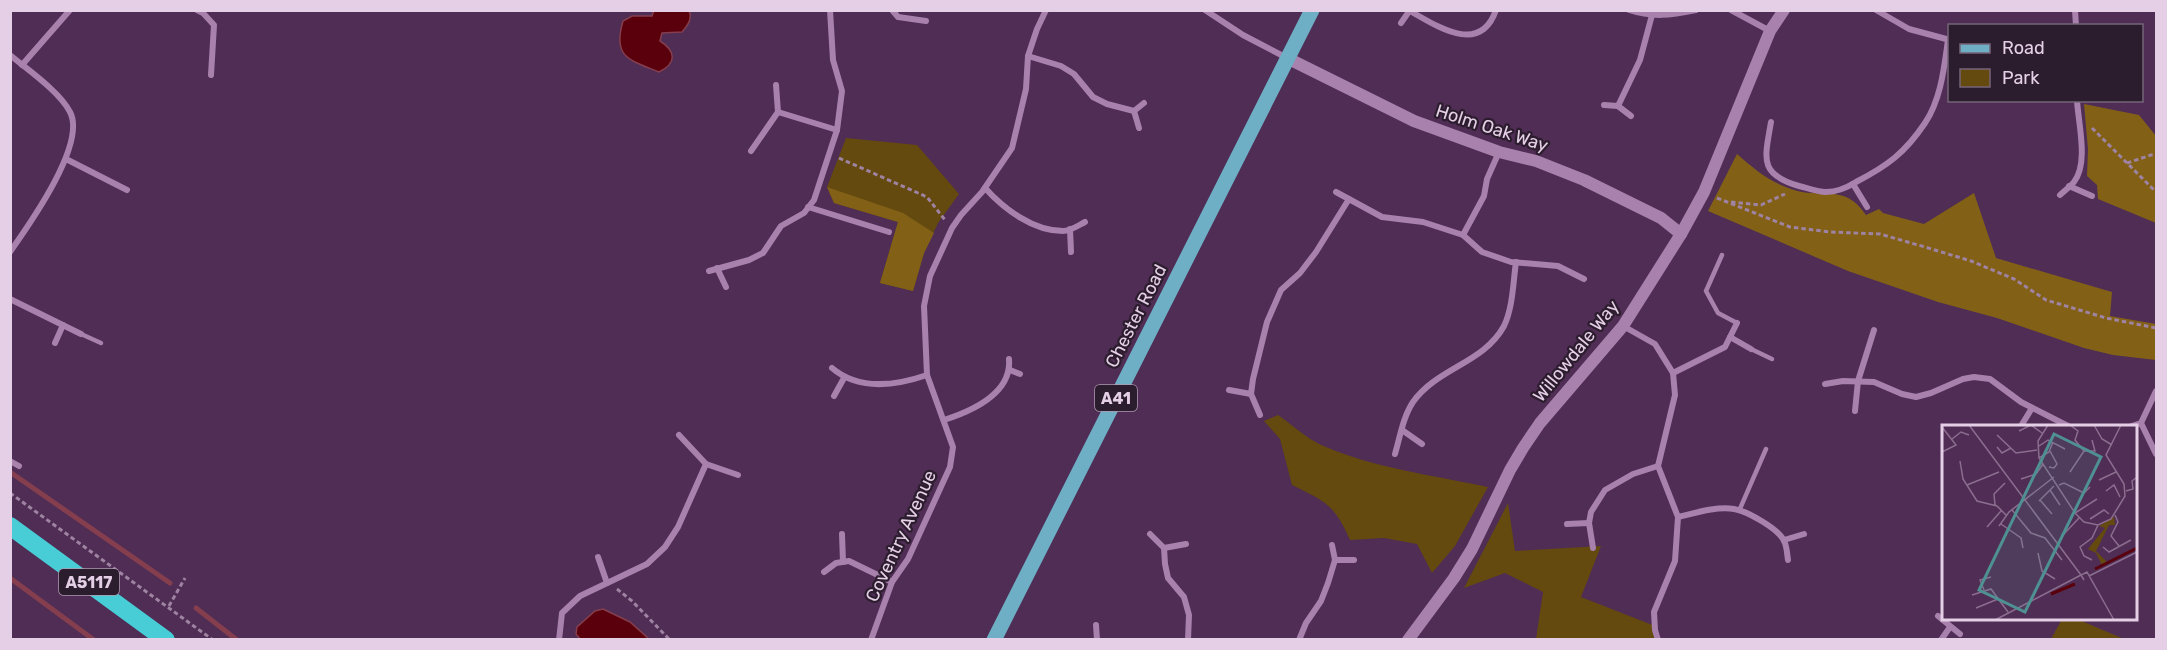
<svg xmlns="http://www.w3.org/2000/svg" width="2167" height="650" viewBox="0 0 2167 650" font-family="Rubik,sans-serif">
  <rect width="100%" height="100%" fill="#4f2d54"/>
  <g fill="#644a0f">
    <path d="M846,138L917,145L959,194L938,223L924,253L913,291L880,283L898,222L834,203L827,187Z"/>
    <path d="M1278,415C1291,424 1305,437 1319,444C1372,468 1432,475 1488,487L1455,546L1432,573L1417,544L1384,538L1350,540C1334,504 1326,502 1292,485L1280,439L1264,421Z"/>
    <path d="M1508,503L1515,551L1601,546L1581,597L1655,626L1657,637L1655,640L1536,639L1543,592L1505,573L1464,588Z"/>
    <path d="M2062,619H2077L2124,639H2051Z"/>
  </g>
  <g fill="#826117">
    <path d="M2084,104L2139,115L2156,136V223L2098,199L2097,185L2087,176L2088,149Z"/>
    <path d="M1737,154C1754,169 1770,182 1791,189C1821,200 1844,182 1866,215L1879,209L1883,213L1924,224L1974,193L1996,258L2112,292L2110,316L2156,324V360L2113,355L2084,348L1997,318L1938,302L1848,271L1708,211Z"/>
    <path d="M827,187L903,213L934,233L924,253L913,291L880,283L898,222L834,203Z"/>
  </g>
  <g fill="#5a000c" stroke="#843e4e" stroke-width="1.5">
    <path d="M654,10L689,11C693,19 687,26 682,32L662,33L660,41C676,51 677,63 659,72C630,60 612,58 623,21L632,16H652Z"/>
    <path d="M603,609L630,622L649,639H580L576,634L577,627L595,611Z"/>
  </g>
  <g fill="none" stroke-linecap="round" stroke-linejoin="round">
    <g stroke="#843e4e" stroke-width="5">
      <path d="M10,472L170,583"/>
      <path d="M10,578L94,640"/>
      <path d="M196,608L237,640"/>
    </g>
    <g stroke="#9f83a2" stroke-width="3" stroke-dasharray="4.5 3" stroke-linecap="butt">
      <path d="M2092,128L2156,192"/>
      <path d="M839,158L927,197L945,220"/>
      <path d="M2127,163L2151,155H2156"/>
      <path d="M1717,198L1790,227L1830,232L1880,234L1925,247L1971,261L2014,279L2046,300L2106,318L2156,328"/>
      <path d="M1731,202L1761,205L1785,194"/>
      <path d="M10,493L213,640"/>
      <path d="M617,589L632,601L670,640"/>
      <path d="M169,606L185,578"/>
    </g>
    <g stroke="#a881ad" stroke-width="4.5">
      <path d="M1722,255L1706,291L1718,313L1737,323"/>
      <path d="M81,334L101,343"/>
      <path d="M1751,349L1772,359"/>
      <path d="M1739,511L1766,449"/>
    </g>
    <g stroke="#a881ad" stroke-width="6">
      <path d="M197,10L203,13L214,25L211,75"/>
      <path d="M892,10L898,17L926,21"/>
      <path d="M1205,10L1243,35L1287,58"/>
      <path d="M1629,10C1654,18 1671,15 1696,10"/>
      <path d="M1731,10L1770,31"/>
      <path d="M1876,10L1909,29L1950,40"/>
      <path d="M2075,10L2076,26"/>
      <path d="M1410,11C1437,26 1480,56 1496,10"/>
      <path d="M1401,23L1410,10"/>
      <path d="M10,55C28,70 60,92 70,112C87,144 29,225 10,252"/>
      <path d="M1028,56L1061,66L1074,74L1093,97L1107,104L1134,111L1144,103"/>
      <path d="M22,65L70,10"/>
      <path d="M776,85L778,112L837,130"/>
      <path d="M1604,105L1618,106L1640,60L1652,15"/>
      <path d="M1618,106L1631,116"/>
      <path d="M1134,111L1139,128"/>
      <path d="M1771,122C1765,158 1758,174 1799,186C1807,188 1817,192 1826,192C1836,192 1848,187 1856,182C1887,166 1905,153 1925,123C1941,99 1944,68 1948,40"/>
      <path d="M751,151L778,112"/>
      <path d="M66,159L127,190"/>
      <path d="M1853,184L1867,207"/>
      <path d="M2069,186L2092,196"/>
      <path d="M985,188C1004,209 1033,231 1063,231C1071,231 1079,225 1085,222"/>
      <path d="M1336,192L1382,217L1423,222L1463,235L1482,252L1511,262L1558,266L1584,279"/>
      <path d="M2060,195C2064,191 2071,186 2074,182C2089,163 2078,122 2077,100"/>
      <path d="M808,207L889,232"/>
      <path d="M1070,229L1071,252"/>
      <path d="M1463,235L1484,196L1487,179L1499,152"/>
      <path d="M717,268L726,287"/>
      <path d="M709,271L749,260L763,253L781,226L804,213L814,200L837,130L842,91L833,60L830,10"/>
      <path d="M10,299L81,334"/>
      <path d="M1623,326L1655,344L1673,373L1675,395L1658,466L1678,517L1675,561L1654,612L1655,630L1658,640"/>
      <path d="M1730,337L1751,349"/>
      <path d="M55,343L63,325"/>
      <path d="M832,368C859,391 895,386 927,375"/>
      <path d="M1010,370L1020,374"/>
      <path d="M1673,373L1725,347L1737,323"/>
      <path d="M1825,384L1843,381L1874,382L1902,394L1916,397L1931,393L1963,379L1974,377L1990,379L2021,402L2068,426"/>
      <path d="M1229,390L1251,394"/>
      <path d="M834,396L844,378"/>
      <path d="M1855,411L1858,381L1874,330"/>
      <path d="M1260,415L1251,394L1253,379L1267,322L1281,290L1300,273L1316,252L1349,199"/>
      <path d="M944,420C972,411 1012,394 1009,359"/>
      <path d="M2141,423L2156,454"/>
      <path d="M2021,426L2032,408"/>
      <path d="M2132,426L2141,423L2156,391"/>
      <path d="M1402,430L1422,444"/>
      <path d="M679,435L706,464"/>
      <path d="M1395,454C1400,437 1403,417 1413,402C1437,368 1484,363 1504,326C1513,307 1513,283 1516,262"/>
      <path d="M10,461L19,466"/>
      <path d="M1678,517C1695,513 1717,506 1734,509C1747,511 1779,529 1784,541C1787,546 1787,554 1788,560"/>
      <path d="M1567,524L1589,523"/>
      <path d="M842,534L843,562"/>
      <path d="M1150,534L1164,548L1165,564L1168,578L1184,597L1189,615L1188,640"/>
      <path d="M1784,540L1804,534"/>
      <path d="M1164,548L1186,544"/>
      <path d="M1593,548L1589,523L1591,512L1605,490L1633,474L1658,466"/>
      <path d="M598,557L607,583"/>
      <path d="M1335,560H1354"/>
      <path d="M824,572L836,563L849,561L892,582"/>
      <path d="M1938,616L1960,634"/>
      <path d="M1096,625L1097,640"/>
      <path d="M559,640L562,613L580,596L647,564L665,547L678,527L706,464L738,475"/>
      <path d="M871,640L892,582L908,559L950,467L953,447L927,375L924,306L930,276L952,228L961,215L982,192L1012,148L1026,89L1028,56L1037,29L1046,10"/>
      <path d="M1299,640L1306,623L1321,601L1328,583L1335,560L1332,545"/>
      <path d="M1941,640L1950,627"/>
    </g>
    <g stroke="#a881ad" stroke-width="12">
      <path d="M1289,59L1414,121L1499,152L1536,161L1584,180L1661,218L1681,234"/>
      <path d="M1408,640L1454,578L1472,549L1510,470L1523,448L1540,423L1623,326L1681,234L1704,192L1770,31L1784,10"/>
    </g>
    <path stroke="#6eafc6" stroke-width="15" d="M994,640L1312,10"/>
    <path stroke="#48cdd7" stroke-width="18" d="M10,526L166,640"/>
  </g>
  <g text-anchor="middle" stroke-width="4.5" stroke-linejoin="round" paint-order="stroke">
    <g fill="#2c1d2e" stroke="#ae9ab0" stroke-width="1.5">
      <rect x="1095" y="385" width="42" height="26" rx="4.5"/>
      <rect x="59" y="569" width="60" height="26" rx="4.5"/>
    </g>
    <g font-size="16" font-weight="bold" fill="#e5cfe7">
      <text x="1116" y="404">A41</text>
      <text x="89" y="588">A5117</text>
    </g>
    <g font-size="18" fill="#e5cfe7" stroke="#2c1d2e">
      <text transform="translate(1492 128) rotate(18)" y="6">Holm Oak Way</text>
      <text transform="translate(1136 316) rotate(-63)" y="6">Chester Road</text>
      <text transform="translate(1576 351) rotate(-51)" y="6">Willowdale Way</text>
      <text transform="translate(901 536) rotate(-65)" y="6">Coventry Avenue</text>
    </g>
  </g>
  <g transform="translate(1942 425)">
    <rect width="195" height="195" fill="#4f2d54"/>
    <path d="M172,92L173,100H167L154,126L165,137L160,140L154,128L146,124L163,103L157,101Z" fill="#644a0f"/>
    <path fill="none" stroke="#5a000c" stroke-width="3" d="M153,144L195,123M109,169L133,159"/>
    <path fill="none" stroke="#8b6e8f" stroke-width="1.5" d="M27,0L139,150M106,0L96,16L97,33L133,88L142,97L156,100L169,94L183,71L182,59L164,30L179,0M128,0L136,6L133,15L142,26L128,47M152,0L160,14L170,20M0,2L14,20L0,27M77,6L89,0L100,8M55,10L74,28L95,25M10,14L19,7L27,10M97,21L106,15L123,24M55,22L60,28L69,23M142,26H153L150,15M97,33L107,27L111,17M18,36L21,54L35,76L55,81L64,90M107,42L112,43L115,39L108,26M79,54L94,49L101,39M157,55L174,47M25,60L57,47M117,60L122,58L142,68L148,62M108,65L118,80M164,66L172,60L178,72M184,66L191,64L190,56L195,52M98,75L110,89M97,76L112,61M53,80L52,69L63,58M70,85L89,108L103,113L120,135M133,88L155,74M173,90L176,97L169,111L177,121M148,94L162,85L167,89M59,99L79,113L81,123M57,101L67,87L112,52M45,102L59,86M121,110L137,93M161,122L167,127L189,115M96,128L100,146L113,154M150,135L142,131L138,122L150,113L156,100M147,151L195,127M142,155L139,150L145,147L172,195M42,165L38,155L49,152M30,170L49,164L66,187M34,183L56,174M53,195L139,150"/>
    <path fill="#4f9192" fill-opacity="0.15" stroke="#4f9192" stroke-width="3" d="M112,9L159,32L83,187L37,165Z"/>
    <rect width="195" height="195" fill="none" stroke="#e5cfe7" stroke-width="3"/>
  </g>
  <rect width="2167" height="650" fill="none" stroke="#e5cfe7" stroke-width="24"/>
  <rect x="1948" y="24" width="195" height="78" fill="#2c1d2e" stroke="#766478" stroke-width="1.5"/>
  <rect x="1960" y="44" width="30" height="9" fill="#6eafc6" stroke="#766478" stroke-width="1.5"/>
  <text x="2002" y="54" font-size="18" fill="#e5cfe7">Road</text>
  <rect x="1960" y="69" width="30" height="18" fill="#644a0f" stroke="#766478" stroke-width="1.5"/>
  <text x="2002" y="84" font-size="18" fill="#e5cfe7">Park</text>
</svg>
